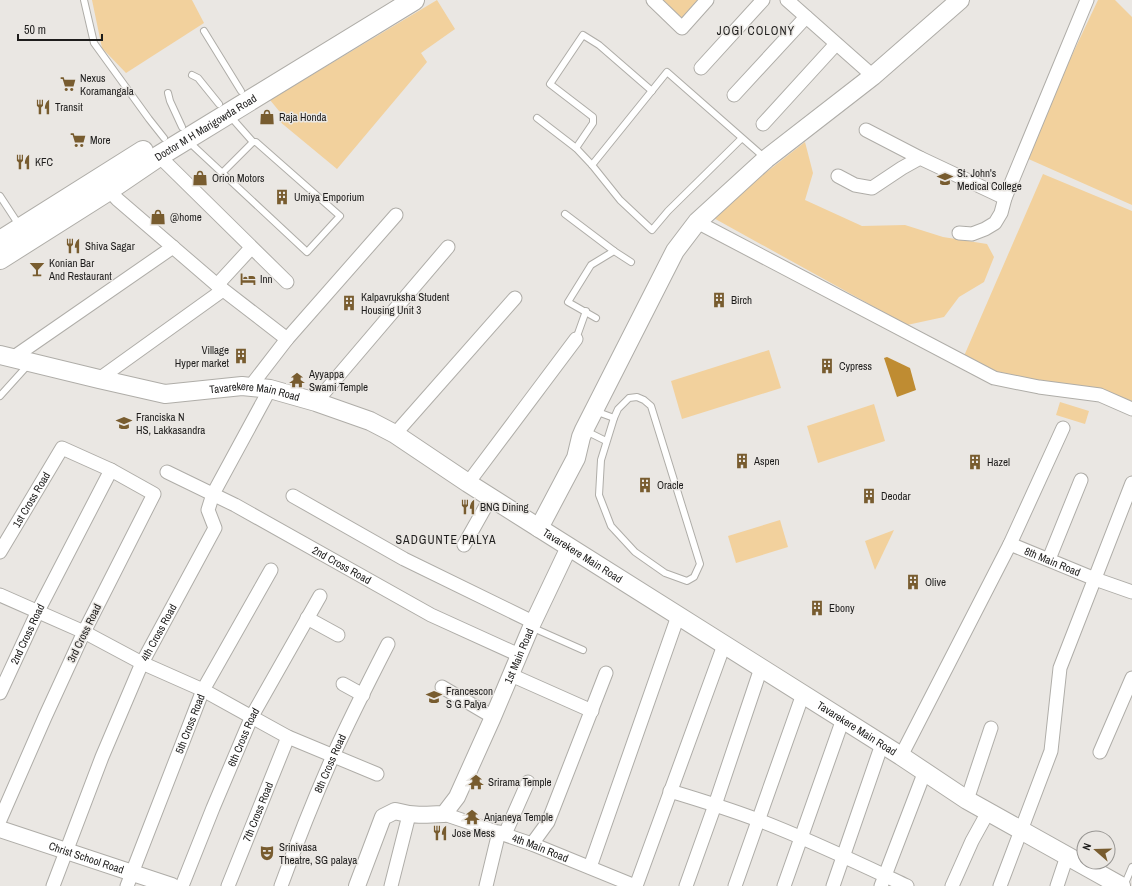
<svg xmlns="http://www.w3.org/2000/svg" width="1132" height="886" viewBox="0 0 1132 886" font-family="'Archivo Narrow',sans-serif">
  <rect width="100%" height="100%" fill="#eae7e3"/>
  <g fill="#f2d19d">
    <path d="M92,0H192L204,23L126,73L102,48Z"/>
    <path d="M437,0L455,29L421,53L427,62L337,169L279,121L284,117L270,100Z"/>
    <path d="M662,0H698L682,18Z"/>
    <path d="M1098,0H1115L1132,17V205L1024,157Z"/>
    <path d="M805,142L813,173L805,200L862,226L905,225L943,237L987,244L994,257L984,282L959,297L944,317L907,325L710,216Z"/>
    <path d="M1043,174L1132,211V401L1101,389L996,374L964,356Z"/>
    <path d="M769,350L781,388L682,419L671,381Z"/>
    <path d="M1060,402L1089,411L1085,424L1056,415Z"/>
    <path d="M874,404L885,441L818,463L807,426Z"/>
    <path d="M780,520L788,547L736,563L728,536Z"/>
    <path d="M894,530L875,570L865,541Z"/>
  </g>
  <path fill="#bf8c32" d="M887,357L910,368L916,390L897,397L884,358Z"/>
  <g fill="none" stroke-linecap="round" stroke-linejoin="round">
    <defs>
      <g id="service">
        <path d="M84,0L94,43L149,119L164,138"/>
        <path d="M204,31L241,91"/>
        <path d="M192,75L198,78L219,104"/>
        <path d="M168,93L170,101L182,127"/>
        <path d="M230,116L253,142"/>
        <path d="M537,118L576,148L592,165"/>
        <path d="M742,138L668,211L652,230L620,200L592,165L667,72L765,158"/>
        <path d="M189,142L307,252L340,216L256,142H253L222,173"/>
        <path d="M576,148L593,123V117L550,84L583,35L599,45L652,91"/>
        <path d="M0,196L19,225"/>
        <path d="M565,214L614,251L631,262"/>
        <path d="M596,318L568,302L591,265L614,251"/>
        <path d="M576,339L586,311"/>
        <path d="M0,396L28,365"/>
        <path d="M637,397L644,400L651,406L700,564L694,577L687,581L665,573L635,552L611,526L599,495L601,460L614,418L618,409L629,398Z"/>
        <path d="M595,411L614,418"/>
        <path d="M586,431L606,441"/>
        <path d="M531,627L583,650"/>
        <path d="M1124,886L1132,867"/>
      </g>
      <g id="minor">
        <path d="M653,0L682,28L707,0"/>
        <path d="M787,0L873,76"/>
        <path d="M701,68L763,0"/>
        <path d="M734,95L806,17"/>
        <path d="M763,124L836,44"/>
        <path d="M866,130L920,158"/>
        <path d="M159,156L287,282"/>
        <path d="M838,176L855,185L872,188L902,168L920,158L1005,198L1087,0"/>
        <path d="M109,190L117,199L217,285L287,339"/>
        <path d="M697,222L994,378L1039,387L1100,395L1132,409"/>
        <path d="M959,233L972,234L985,229L995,223L1001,213L1005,198"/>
        <path d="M217,285L251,248"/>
        <path d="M14,357L173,247"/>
        <path d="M99,379L223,290"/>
        <path d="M250,387L287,339L396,215"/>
        <path d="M316,402L448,247"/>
        <path d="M395,434L515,298"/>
        <path id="s1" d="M167,472L235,505L431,615L519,655"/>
        <path d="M468,483L576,339"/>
        <path d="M293,496L404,559L533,622"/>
        <path id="s2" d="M1010,544L1095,579L1132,592"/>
        <path d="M464,545L491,497"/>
        <path id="s3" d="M0,552L62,448L111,470L154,494L84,632L45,717L0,820"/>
        <path d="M1049,559L1081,480"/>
        <path d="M0,595L84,632L142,663L203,690L288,737L377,774"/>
        <path d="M307,618L338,635"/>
        <path d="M511,675L592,711"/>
        <path d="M343,684L363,695"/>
        <path d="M442,687L493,717"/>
        <path id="s4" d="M0,693L38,611L111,470"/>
        <path d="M1100,752L1132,678"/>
        <path d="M901,756L1010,544L1063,428"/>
        <path d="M670,791C700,800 729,809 758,820C808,839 858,863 907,886"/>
        <path d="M967,800L991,728"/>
        <path id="s5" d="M444,814L532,844L635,886"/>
        <path d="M505,834L528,782"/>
        <path d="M532,844L548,822L606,673"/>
        <path d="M590,867L678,616"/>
        <path id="s6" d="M53,886L102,757L142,663L215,528L208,510L213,494L270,389"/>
        <path id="s7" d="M127,886L203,690L271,570"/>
        <path id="s8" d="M182,886L213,808L252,716L320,596"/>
        <path id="s9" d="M228,886L288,737"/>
        <path id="s10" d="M281,886C297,842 314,799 333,756C350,718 369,681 388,644"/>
        <path d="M391,886L409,815"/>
        <path d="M486,886L499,832"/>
        <path d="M636,886L724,645"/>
        <path d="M686,886L715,805L761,668"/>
        <path d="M735,886L803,694"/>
        <path d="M784,886L843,719"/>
        <path d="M833,886L882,744"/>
        <path d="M881,886L925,771"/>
        <path d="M952,886L972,841L988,812"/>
        <path d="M1000,886L1051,751L1060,668L1132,483"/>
        <path d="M1057,886L1067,856"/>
      </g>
      <g id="tertiary">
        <path id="s11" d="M0,829L172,886"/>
        <path id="s12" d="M357,886L383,817L395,811C412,816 427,815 444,814L457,797L493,717L531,627L569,547"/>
      </g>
      <g id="secondary">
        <path id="s13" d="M0,355L99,379L165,394L242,386L270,389L316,402L370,421L395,434L468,483L539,528L901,756L967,800L1121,886"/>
        <path d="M539,528L576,458L581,437L584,430L675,251L697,222L766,159L873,76L960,0"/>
      </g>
      <g id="primary">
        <path d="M0,241L143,151"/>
        <path id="s14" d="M0,259L109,190L159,156L414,0"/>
      </g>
    </defs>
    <use href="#service" stroke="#afada8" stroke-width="8"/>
    <use href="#minor" stroke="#afada8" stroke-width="15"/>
    <use href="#tertiary" stroke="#afada8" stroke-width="18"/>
    <use href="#secondary" stroke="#afada8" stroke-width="20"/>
    <use href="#primary" stroke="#afada8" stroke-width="22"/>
    <use href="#service" stroke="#fff" stroke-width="6"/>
    <use href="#minor" stroke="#fff" stroke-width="13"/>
    <use href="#tertiary" stroke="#fff" stroke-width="16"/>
    <use href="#secondary" stroke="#fff" stroke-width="18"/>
    <use href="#primary" stroke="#fff" stroke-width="20"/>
  </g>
  <defs>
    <symbol id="supermarket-bare" viewBox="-9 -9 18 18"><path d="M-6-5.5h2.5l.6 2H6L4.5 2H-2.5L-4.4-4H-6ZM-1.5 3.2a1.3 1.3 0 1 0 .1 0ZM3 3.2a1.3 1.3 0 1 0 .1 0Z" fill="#785c2f" stroke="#eae7e3" stroke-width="2.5" paint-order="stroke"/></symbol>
    <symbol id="restaurant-bare" viewBox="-9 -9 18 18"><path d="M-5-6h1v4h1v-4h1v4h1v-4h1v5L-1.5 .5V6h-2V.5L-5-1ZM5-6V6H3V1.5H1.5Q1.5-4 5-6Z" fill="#785c2f" stroke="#eae7e3" stroke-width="2.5" paint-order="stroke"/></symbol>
    <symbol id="shop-bare" viewBox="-9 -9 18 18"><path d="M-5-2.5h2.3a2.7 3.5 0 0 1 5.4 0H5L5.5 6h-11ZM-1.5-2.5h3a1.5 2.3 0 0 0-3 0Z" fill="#785c2f" stroke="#eae7e3" stroke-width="2.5" paint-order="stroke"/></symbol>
    <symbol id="university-bare" viewBox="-9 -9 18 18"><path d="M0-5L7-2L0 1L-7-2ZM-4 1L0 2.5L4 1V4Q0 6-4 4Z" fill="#785c2f" stroke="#eae7e3" stroke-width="2.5" paint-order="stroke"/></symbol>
    <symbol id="building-bare" viewBox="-9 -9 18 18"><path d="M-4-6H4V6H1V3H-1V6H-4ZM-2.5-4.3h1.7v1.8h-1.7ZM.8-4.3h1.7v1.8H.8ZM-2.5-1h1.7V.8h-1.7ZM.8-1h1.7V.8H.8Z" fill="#785c2f" stroke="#eae7e3" stroke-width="2.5" paint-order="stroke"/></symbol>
    <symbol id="bar-bare" viewBox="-9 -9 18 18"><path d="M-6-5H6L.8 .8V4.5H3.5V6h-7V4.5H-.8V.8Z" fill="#785c2f" stroke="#eae7e3" stroke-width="2.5" paint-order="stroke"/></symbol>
    <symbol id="hotel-bare" viewBox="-9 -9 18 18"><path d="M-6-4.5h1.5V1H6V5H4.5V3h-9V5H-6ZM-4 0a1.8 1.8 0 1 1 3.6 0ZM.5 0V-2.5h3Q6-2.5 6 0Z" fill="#785c2f" stroke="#eae7e3" stroke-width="2.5" paint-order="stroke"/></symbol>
    <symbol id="temple-bare" viewBox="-9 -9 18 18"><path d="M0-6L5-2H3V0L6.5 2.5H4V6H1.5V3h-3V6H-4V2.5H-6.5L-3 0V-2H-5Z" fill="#785c2f" stroke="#eae7e3" stroke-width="2.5" paint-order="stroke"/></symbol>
    <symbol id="school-bare" viewBox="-9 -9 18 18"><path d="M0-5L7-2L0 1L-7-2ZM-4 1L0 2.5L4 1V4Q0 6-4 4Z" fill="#785c2f" stroke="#eae7e3" stroke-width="2.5" paint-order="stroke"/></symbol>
    <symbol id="theatre-bare" viewBox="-9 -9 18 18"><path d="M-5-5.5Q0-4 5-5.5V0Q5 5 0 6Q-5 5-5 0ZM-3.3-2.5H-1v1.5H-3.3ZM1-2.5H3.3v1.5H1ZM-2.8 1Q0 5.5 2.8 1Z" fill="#785c2f" stroke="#eae7e3" stroke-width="2.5" paint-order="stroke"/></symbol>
  </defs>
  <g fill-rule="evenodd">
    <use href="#supermarket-bare" x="57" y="73" width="22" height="22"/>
    <use href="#restaurant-bare" x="32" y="96" width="22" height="22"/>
    <use href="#shop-bare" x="256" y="106" width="22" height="22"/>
    <use href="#supermarket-bare" x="67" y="129" width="22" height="22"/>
    <use href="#restaurant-bare" x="12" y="151" width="22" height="22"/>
    <use href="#shop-bare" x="189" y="167" width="22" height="22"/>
    <use href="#university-bare" x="934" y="168" width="22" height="22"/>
    <use href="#building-bare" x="271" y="186" width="22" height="22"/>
    <use href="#shop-bare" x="147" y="206" width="22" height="22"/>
    <use href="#restaurant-bare" x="62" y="235" width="22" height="22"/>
    <use href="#bar-bare" x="26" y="258" width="22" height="22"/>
    <use href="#hotel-bare" x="237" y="268" width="22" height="22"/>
    <use href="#building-bare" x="708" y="289" width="22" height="22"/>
    <use href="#building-bare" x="338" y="292" width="22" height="22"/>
    <use href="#building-bare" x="230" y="345" width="22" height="22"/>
    <use href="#building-bare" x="816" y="355" width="22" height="22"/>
    <use href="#temple-bare" x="286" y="369" width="22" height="22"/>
    <use href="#school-bare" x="113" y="412" width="22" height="22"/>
    <use href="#building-bare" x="731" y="450" width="22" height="22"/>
    <use href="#building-bare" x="964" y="451" width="22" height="22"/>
    <use href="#building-bare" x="634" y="474" width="22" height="22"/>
    <use href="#building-bare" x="858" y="485" width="22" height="22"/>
    <use href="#restaurant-bare" x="457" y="496" width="22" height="22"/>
    <use href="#building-bare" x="902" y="571" width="22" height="22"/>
    <use href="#building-bare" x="806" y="597" width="22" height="22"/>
    <use href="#school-bare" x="423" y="686" width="22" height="22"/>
    <use href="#temple-bare" x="465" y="771" width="22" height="22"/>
    <use href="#temple-bare" x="461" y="806" width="22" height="22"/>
    <use href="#restaurant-bare" x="429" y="822" width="22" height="22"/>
    <use href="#theatre-bare" x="256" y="842" width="22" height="22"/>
  </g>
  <g text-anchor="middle" stroke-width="3" stroke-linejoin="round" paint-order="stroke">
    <g font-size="11" fill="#1e1d1c" stroke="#eae7e3" text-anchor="start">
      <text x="80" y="82">Nexus<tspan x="80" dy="13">Koramangala</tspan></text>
      <text x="55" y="111">Transit</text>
      <text x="279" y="121">Raja Honda</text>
      <text x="90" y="144">More</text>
      <text x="35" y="166">KFC</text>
      <text x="957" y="177">St. John's<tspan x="957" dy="13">Medical College</tspan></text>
      <text x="212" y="182">Orion Motors</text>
      <text x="294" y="201">Umiya Emporium</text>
      <text x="170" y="221">@home</text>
      <text x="85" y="250">Shiva Sagar</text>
      <text x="49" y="267">Konian Bar<tspan x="49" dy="13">And Restaurant</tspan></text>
      <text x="260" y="283">Inn</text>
      <text x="361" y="301">Kalpavruksha Student<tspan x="361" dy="13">Housing Unit 3</tspan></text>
      <text x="731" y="304">Birch</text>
      <text x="229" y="354" text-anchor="end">Village<tspan x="229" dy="13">Hyper market</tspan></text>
      <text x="839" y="370">Cypress</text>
      <text x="309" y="378">Ayyappa<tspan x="309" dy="13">Swami Temple</tspan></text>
      <text x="136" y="421">Franciska N<tspan x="136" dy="13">HS, Lakkasandra</tspan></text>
      <text x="754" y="465">Aspen</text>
      <text x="987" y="466">Hazel</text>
      <text x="657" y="489">Oracle</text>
      <text x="881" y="500">Deodar</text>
      <text x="480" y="511">BNG Dining</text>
      <text x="925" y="586">Olive</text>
      <text x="829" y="612">Ebony</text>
      <text x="446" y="695">Francescon<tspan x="446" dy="13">S G Palya</tspan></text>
      <text x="488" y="786">Srirama Temple</text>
      <text x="484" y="821">Anjaneya Temple</text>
      <text x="452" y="837">Jose Mess</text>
      <text x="279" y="851">Srinivasa<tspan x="279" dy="13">Theatre, SG palaya</tspan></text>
    </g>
    <g font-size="11" fill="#1e1d1c" stroke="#eae7e3">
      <text dy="4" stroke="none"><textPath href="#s14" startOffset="244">Doctor M H Marigowda Road</textPath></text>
      <text dy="4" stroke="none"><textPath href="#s13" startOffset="260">Tavarekere Main Road</textPath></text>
      <text dy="4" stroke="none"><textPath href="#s3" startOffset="61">1st Cross Road</textPath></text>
      <text dy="4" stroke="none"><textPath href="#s13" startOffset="632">Tavarekere Main Road</textPath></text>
      <text dy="4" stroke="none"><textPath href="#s2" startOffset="46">8th Main Road</textPath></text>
      <text dy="4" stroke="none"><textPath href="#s1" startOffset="198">2nd Cross Road</textPath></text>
      <text transform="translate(84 633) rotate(-64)" y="4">3rd Cross Road</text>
      <text dy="4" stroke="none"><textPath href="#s6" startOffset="275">4th Cross Road</textPath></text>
      <text dy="4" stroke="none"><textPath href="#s4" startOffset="65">2nd Cross Road</textPath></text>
      <text dy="4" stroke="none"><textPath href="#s12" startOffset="312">1st Main Road</textPath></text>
      <text dy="4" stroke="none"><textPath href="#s7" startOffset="174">5th Cross Road</textPath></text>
      <text dy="4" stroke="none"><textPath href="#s13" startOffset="956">Tavarekere Main Road</textPath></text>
      <text dy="4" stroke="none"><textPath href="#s8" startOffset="161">6th Cross Road</textPath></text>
      <text dy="4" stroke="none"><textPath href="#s10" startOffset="132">8th Cross Road</textPath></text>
      <text dy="4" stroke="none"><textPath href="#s9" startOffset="80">7th Cross Road</textPath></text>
      <text dy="4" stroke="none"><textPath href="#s5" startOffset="102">4th Main Road</textPath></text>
      <text dy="4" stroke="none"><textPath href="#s11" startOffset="91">Christ School Road</textPath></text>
    </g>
    <g font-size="12" letter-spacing="1" fill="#1e1d1c" stroke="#eae7e3">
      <text x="756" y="35">JOGI COLONY</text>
      <text x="446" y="544">SADGUNTE PALYA</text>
    </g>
  </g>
  <g transform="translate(1096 850) rotate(290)"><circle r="19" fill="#eae7e3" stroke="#989693"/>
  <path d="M0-3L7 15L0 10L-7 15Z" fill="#785c2f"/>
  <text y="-6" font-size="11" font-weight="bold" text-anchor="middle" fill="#1e1d1c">N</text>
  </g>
  <path d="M18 34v6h84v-6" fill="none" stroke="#1e1d1c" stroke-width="2"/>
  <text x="24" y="34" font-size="12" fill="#1e1d1c" stroke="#eae7e3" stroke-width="3" paint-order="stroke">50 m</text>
</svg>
